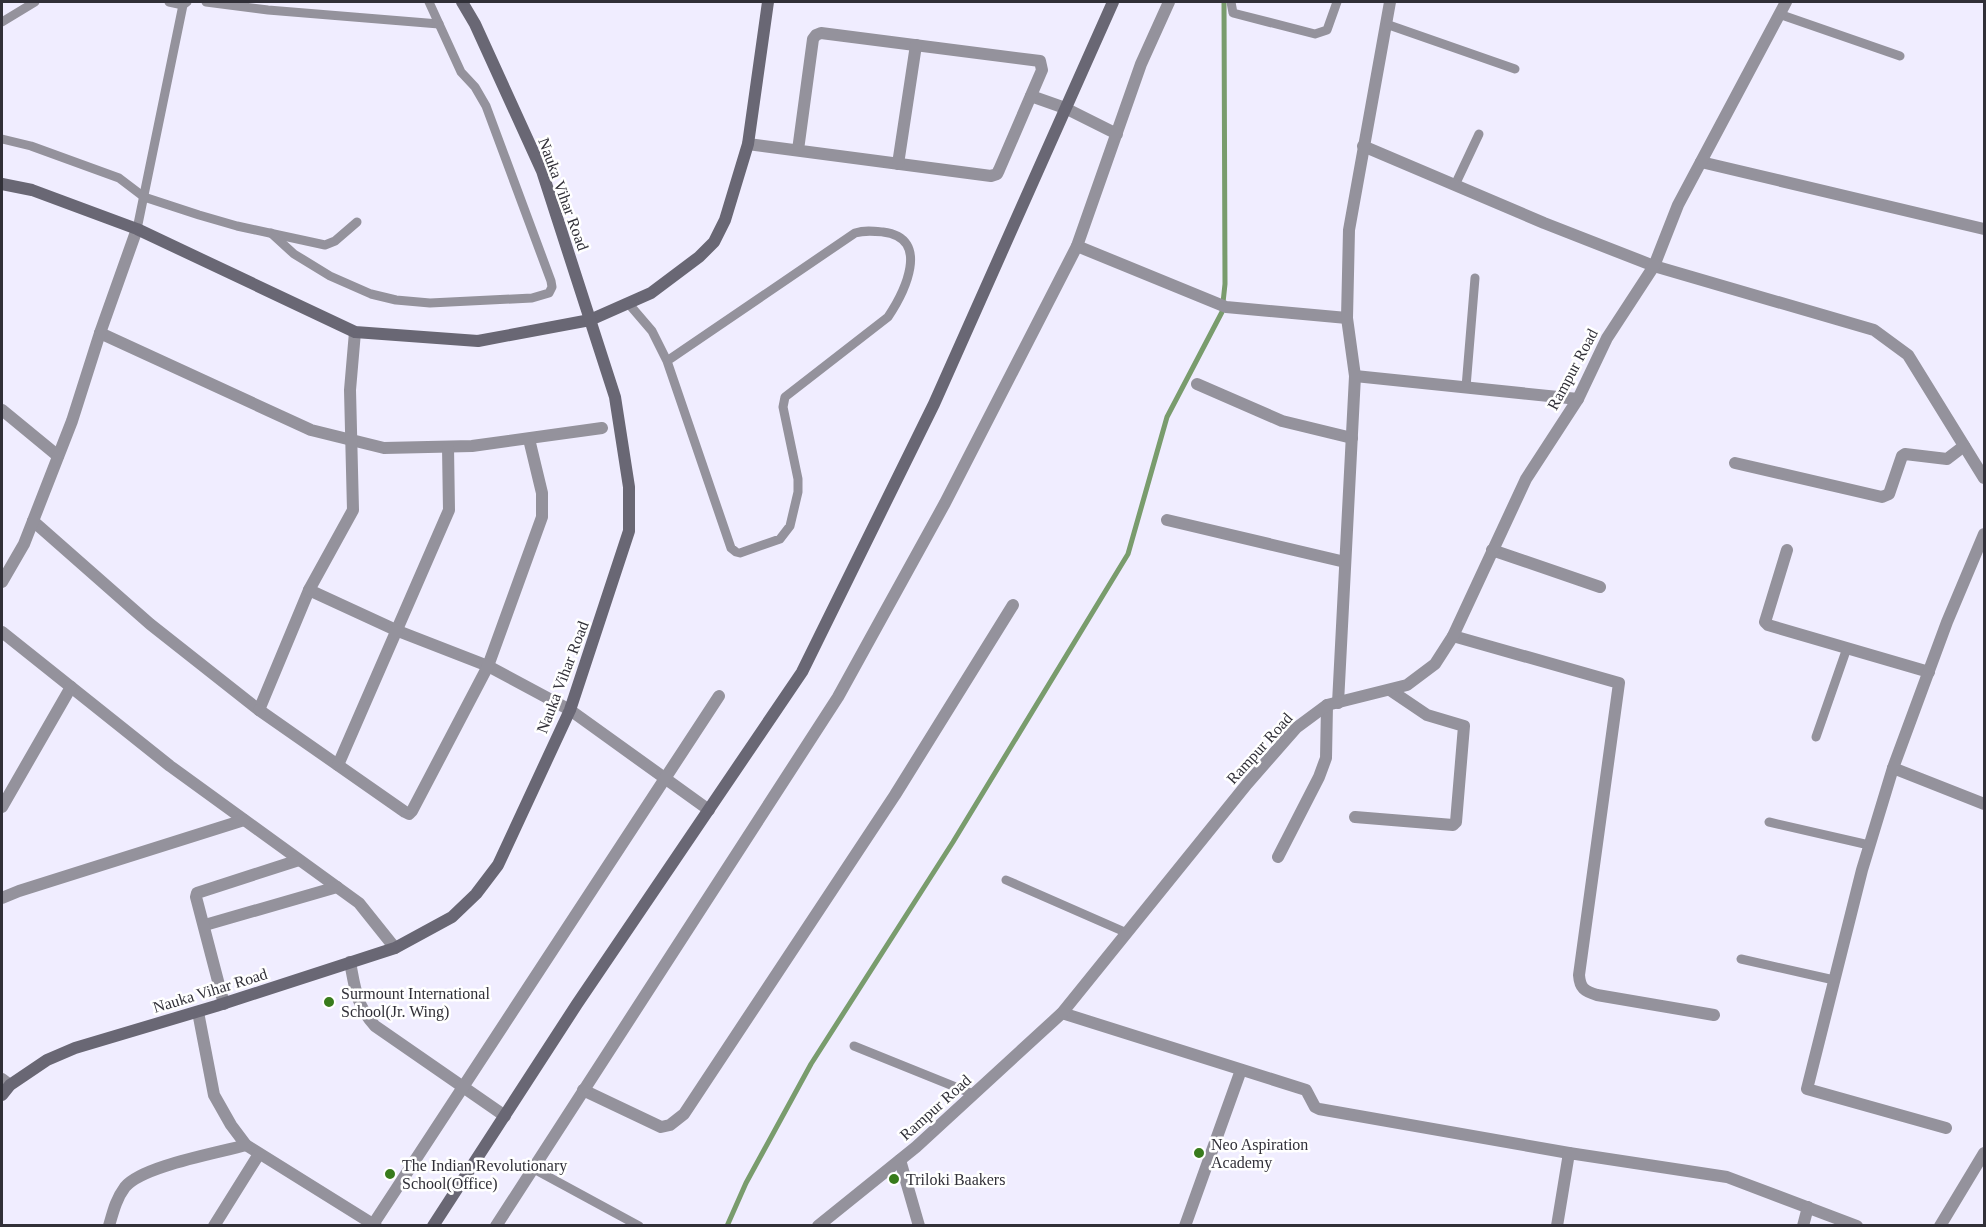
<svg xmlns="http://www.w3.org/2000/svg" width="1986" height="1227" viewBox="0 0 1986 1227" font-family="Georgia,serif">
  <rect width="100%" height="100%" fill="#f0edff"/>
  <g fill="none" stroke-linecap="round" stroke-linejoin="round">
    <path stroke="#799c6d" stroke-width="5" d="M727,1226L746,1183L811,1064L953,842L1128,554L1167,417L1222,312L1225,284L1224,2"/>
    <g stroke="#94929c" stroke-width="9">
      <path d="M169,2L183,5"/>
      <path d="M206,2L268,10L439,24"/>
      <path d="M1231,2L1233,13L1315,34L1327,30L1337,2"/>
      <path d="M1779,14L1900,56"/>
      <path d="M2,22L35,2"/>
      <path d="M1386,24L1515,69"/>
      <path d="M2,139L31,146L119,178L144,197L199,215L237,226L325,245L335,241L357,222"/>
      <path d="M1455,185L1479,134"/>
      <path d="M137,229L183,5L187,2"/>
      <path d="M271,233L294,254L330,276L371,294L396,300L430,303L532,298L549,293L552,287L551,281L486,106L475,87L461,72L429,2"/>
      <path d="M628,303L652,331L667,361L731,548L736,552L740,553L780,539L790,526L798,492V479L783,407L785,397L888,317C904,293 932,238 883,232C873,231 865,230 855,233L667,361"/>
      <path d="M1466,387L1475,278"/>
      <path d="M1816,737L1847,648"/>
      <path d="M1769,822L1869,845"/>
      <path d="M1006,880L1127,933"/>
      <path d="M1741,959L1834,980"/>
      <path d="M854,1046L973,1094"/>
      <path d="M534,1169L639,1226"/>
    </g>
    <g stroke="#94929c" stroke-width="12">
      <path d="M1031,96L1065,108L1117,134"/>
      <path d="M748,144L991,176L997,174L999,170L1042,70L1040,61L821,33L816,35L813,39L798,150"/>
      <path d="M1363,146L1544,223L1654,266L1874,330L1908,355L1984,478"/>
      <path d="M1701,162L1984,229"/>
      <path d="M898,164L916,45"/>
      <path d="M1077,246L1226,307L1347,318"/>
      <path d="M100,333L311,430L384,448L472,446L602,428"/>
      <path d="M1355,376L1578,399"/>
      <path d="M1197,384L1282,421L1352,438"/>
      <path d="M2,410L58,456"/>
      <path d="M1735,463L1882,497L1889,494L1902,456L1905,454L1947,459L1964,446"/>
      <path d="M1167,520L1345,562"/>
      <path d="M33,521L150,624L259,710L309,590L353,510L350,390L355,332"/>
      <path d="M1492,550L1600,587"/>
      <path d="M1787,550L1765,622L1768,625L1929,672"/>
      <path d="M2,582L24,544L72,421L100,333L137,229"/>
      <path d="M309,590L398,631L488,666L570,710L709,810"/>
      <path d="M2,632L170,766L359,903L395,948"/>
      <path d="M1453,636L1619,683L1579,975C1580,988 1584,991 1597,995L1714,1015"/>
      <path d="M1338,703L1355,376L1347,318L1349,230L1390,2"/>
      <path d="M259,710L405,812L409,814L412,811L488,666L542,517V493L529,439"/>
      <path d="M338,765L449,510L448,447"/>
      <path d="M1893,768L1984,804"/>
      <path d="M2,807L71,687"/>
      <path d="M1355,817L1453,825L1456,822L1464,726L1427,715L1390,690"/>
      <path d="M1278,857L1319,777L1326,758L1327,705"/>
      <path d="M2,898L19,891L244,820"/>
      <path d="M205,925L337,887"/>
      <path d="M350,962C355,988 356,1005 375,1026L505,1116"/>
      <path d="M224,1004L196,897L197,893L299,860"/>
      <path d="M198,1012L214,1095L231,1125L246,1145L376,1226"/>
      <path d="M1062,1013L1306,1090L1315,1107L1319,1109L1569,1153"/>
      <path d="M2,1079L10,1085"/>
      <path d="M583,1090L661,1127L670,1125L684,1114L895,795L1013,605"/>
      <path d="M1946,1128L1807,1089L1862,870L1893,768L1947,622L1984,534"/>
      <path d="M900,1160L919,1226"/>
      <path d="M109,1226C113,1212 116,1199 125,1187C142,1166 218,1153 246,1145"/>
      <path d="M214,1226L259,1154"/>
      <path d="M372,1226L719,696"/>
      <path d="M496,1226L838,697L945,503L1077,246L1141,64L1169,2"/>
      <path d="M818,1226L916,1147L1062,1013L1247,784L1296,728L1327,705L1407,685L1435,664L1453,636L1526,479L1578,399L1607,338L1654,266L1678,205L1786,2"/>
      <path d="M1185,1226L1241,1070"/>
      <path d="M1557,1226L1569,1153L1727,1177L1857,1226"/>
      <path d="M1803,1226L1808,1207"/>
      <path d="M1940,1226L1984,1153"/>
    </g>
    <g stroke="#696774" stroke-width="12">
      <path d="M2,184L32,190L137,229L355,332L478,341L590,320L651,293L699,257L714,242L725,220L748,144L768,2"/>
      <path d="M2,1095L10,1085L47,1060L75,1048L216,1006L395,948L452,917L476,894L498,865L570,710L629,531V487L615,397L542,171L475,24L462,2"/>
      <path d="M433,1226L577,1004L802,672L934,404L1113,2"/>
    </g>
  </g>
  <g fill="#387b1c" stroke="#fff" stroke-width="2">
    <circle cx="329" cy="1002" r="6"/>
    <circle cx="1199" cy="1153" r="6"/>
    <circle cx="390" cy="1174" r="6"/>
    <circle cx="894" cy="1179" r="6"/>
  </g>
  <g text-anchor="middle" stroke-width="5" stroke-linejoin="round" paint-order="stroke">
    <g font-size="16" fill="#313038" stroke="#fff">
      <text transform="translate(564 194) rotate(70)" y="6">Nauka Vihar Road</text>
      <text transform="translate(1572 369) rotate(-62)" y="6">Rampur Road</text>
      <text transform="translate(562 677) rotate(-69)" y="6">Nauka Vihar Road</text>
      <text transform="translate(1259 748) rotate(-48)" y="6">Rampur Road</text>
      <text transform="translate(210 990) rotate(-17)" y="6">Nauka Vihar Road</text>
      <text transform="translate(935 1107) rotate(-42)" y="6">Rampur Road</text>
    </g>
    <g font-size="16" fill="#313038" stroke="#fff" text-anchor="start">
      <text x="341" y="999">Surmount International<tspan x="341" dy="18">School(Jr. Wing)</tspan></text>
      <text x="1211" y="1150">Neo Aspiration<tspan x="1211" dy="18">Academy</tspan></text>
      <text x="402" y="1171">The Indian Revolutionary<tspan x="402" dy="18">School(Office)</tspan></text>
      <text x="906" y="1185">Triloki Baakers</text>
    </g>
  </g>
  <rect width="1986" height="1227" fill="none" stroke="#313038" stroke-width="6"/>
</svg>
